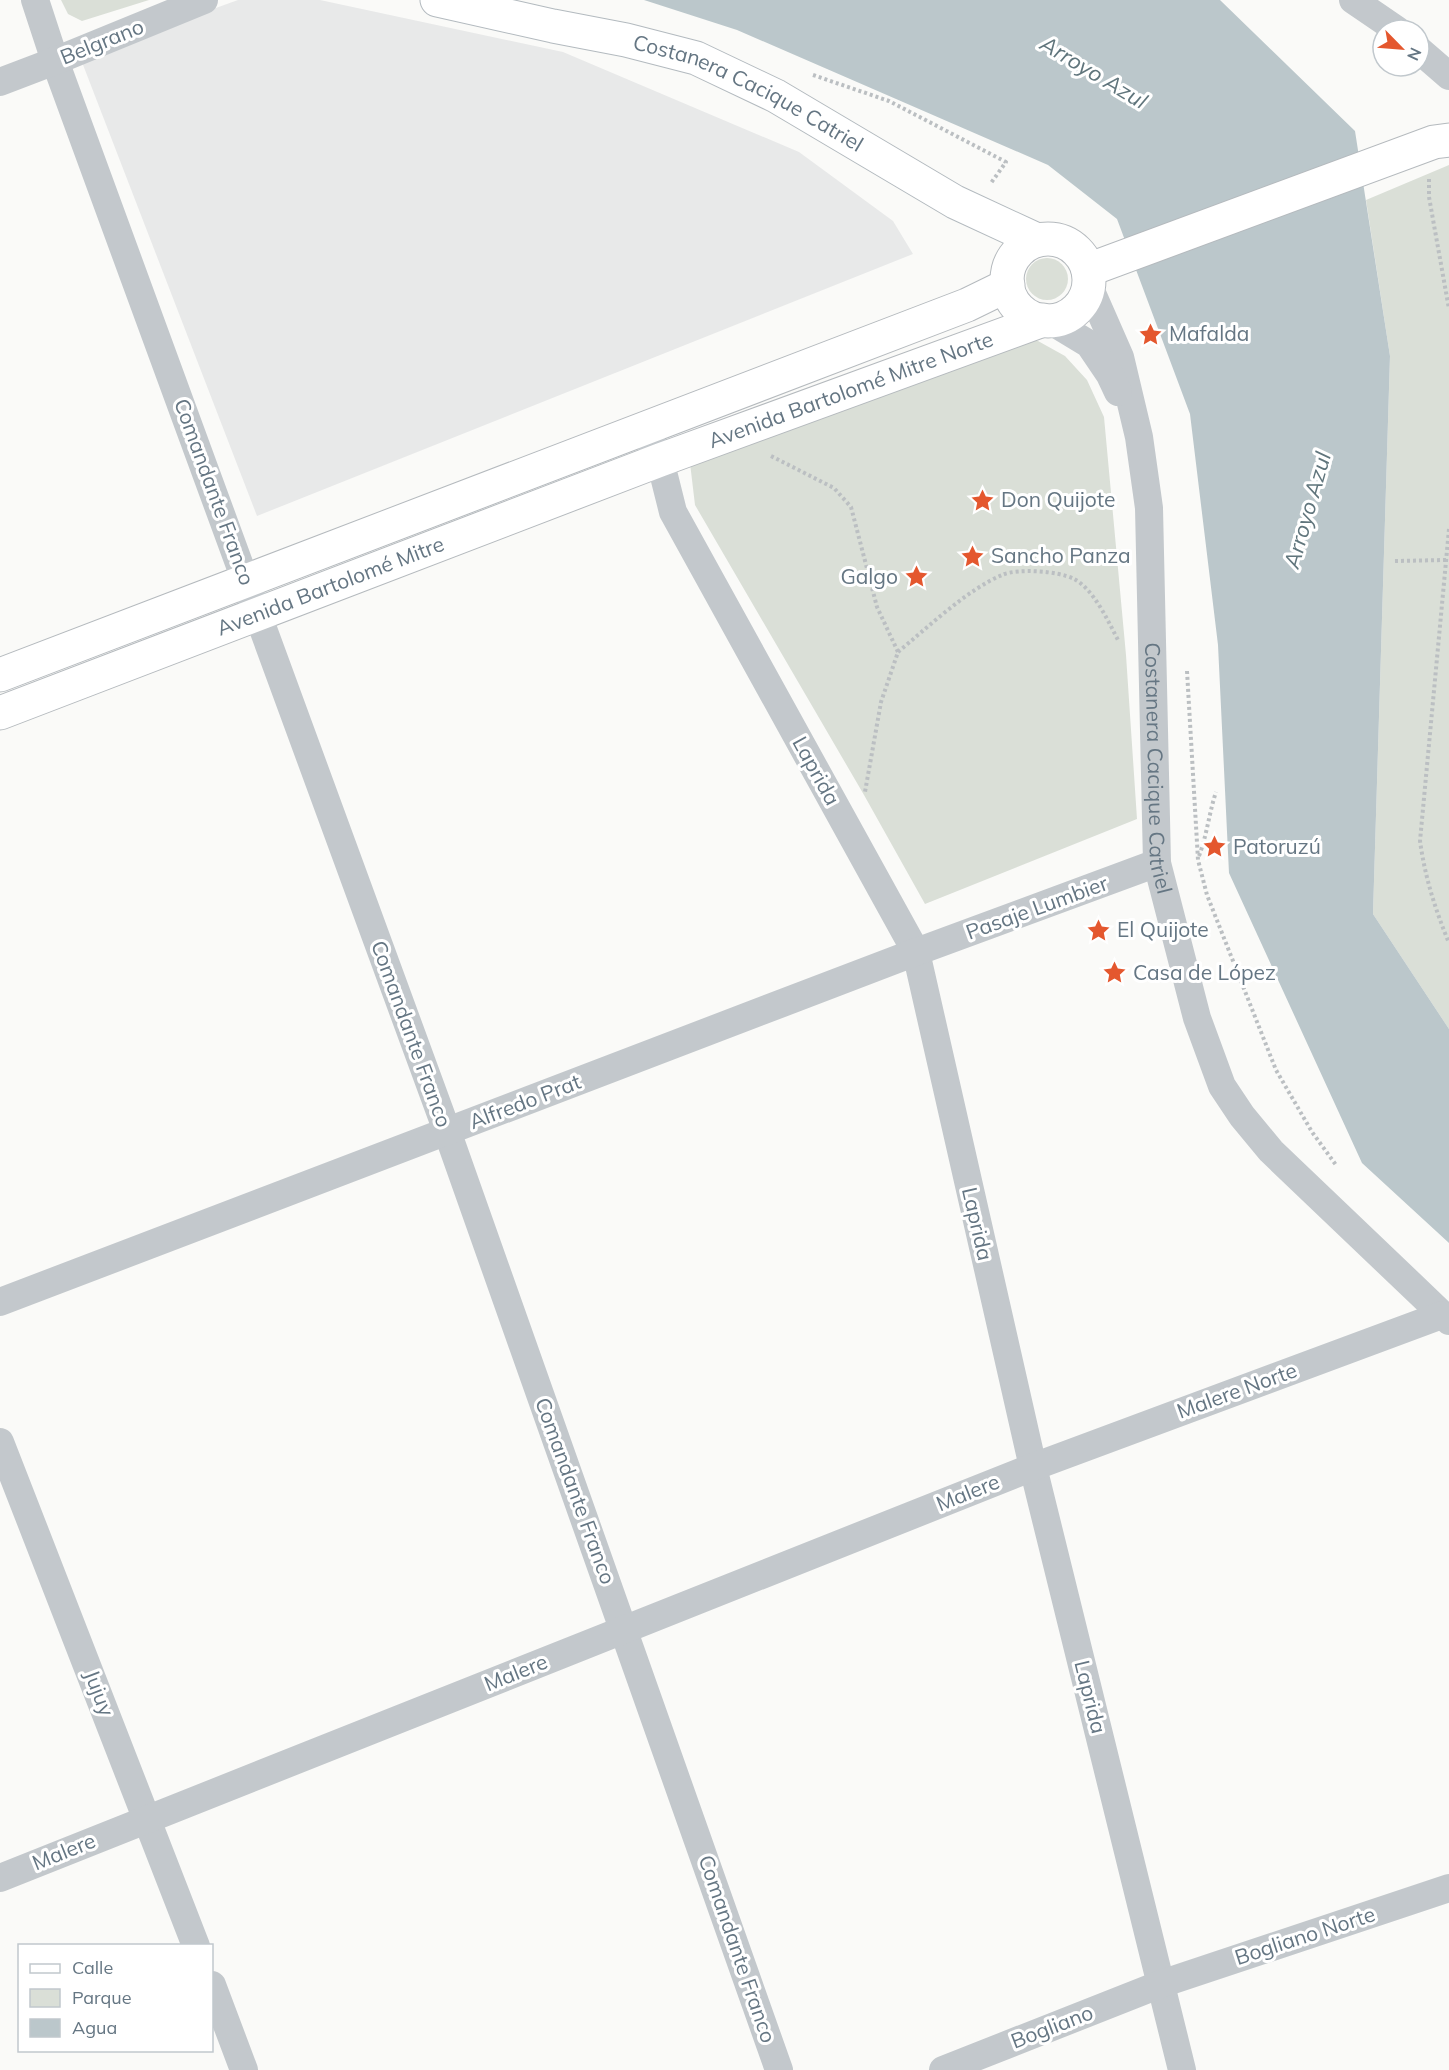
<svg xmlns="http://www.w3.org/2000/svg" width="1449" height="2070" viewBox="0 0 1449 2070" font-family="Mulish,sans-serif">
  <rect width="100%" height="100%" fill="#fafaf8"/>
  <path fill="#e8e9e9" d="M238,0H320L563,52L799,152L893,221L913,254L257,516L80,57Z"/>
  <g fill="#dadfd7">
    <path d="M61,0H149L82,21L68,14Z"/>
    <path d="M1449,165V1029L1373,914L1390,356L1366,200Z"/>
    <circle cx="1047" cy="279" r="21"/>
    <path d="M1004,341H1038L1065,356L1087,380L1104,417L1126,655L1137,819L925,904L864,795L695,505L690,463Z"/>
  </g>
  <path fill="#bbc7cb" d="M644,0H1220L1355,131L1390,356L1373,914L1449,1029V1243L1362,1163L1229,873L1218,645L1190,414L1117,219L1048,165L737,30Z"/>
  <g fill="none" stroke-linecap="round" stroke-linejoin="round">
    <defs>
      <g id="secondary">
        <path id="s2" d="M437,0L553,26L626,40L696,58L776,96L955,202L1037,240"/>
      </g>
      <g id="primary">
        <circle cx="1048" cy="280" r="41"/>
        <path d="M1088,270L1434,142L1449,140"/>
        <path d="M0,675L967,305L1008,285"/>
        <path id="s3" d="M0,713L660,460L1043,320"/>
      </g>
    </defs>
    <use href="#secondary" stroke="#b3babf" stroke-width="35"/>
    <use href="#primary" stroke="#b5babe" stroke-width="35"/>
    <g stroke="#bbbfc2" stroke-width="4" stroke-dasharray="3 3" stroke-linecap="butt">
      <path d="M813,75L889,101L1006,162L991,183"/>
      <path d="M1429,179V197L1449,309"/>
      <path d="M771,456L834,488L851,507L877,607L898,652L881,702L865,792"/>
      <path d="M1449,529L1420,841C1425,877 1435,909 1449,943"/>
      <path d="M1395,561L1446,560"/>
      <path d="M898,652C927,628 968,589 1002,575C1017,568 1059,571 1074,579C1094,589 1109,623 1119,642"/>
      <path d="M1187,671L1198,860L1207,895L1276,1070L1312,1132L1336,1165"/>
      <path d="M1199,856C1207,835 1209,813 1216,792"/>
    </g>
    <g stroke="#c3c8cc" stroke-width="28">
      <path d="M35,0L55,61L447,1131L779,2070"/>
      <path d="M1353,0L1397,30"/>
      <path d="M1419,50L1449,76"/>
      <path d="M0,82L55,61L204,0"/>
      <path id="s1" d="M1088,284L1120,357L1139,437L1149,508L1157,863L1197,1018L1222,1086L1242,1116L1271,1151L1449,1321"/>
      <path d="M1051,321L1089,344L1110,375L1118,392"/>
      <path d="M651,442L660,460L673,512L916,952L1033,1467L1182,2070"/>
      <path d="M0,1302L916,952L1157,863"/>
      <path d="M0,1442L196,1946"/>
      <path d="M0,1878L1033,1467L1442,1315"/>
      <path d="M212,1985L244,2070"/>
      <path d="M943,2070L1161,1984L1449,1888"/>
    </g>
    <use href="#secondary" stroke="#fff" stroke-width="33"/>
    <use href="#primary" stroke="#fff" stroke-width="33"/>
  </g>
  <defs>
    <symbol id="sight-bare" viewBox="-9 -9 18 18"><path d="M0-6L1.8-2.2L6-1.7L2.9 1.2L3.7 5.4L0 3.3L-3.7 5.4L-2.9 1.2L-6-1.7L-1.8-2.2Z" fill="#e4572e" stroke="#fff" stroke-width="2.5" paint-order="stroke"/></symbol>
  </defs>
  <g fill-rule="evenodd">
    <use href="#sight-bare" x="1134" y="318" width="33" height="33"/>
    <use href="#sight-bare" x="966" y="484" width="33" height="33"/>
    <use href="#sight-bare" x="956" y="540" width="33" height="33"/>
    <use href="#sight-bare" x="900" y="560" width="33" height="33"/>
    <use href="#sight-bare" x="1198" y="830" width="33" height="33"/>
    <use href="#sight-bare" x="1082" y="914" width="33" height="33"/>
    <use href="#sight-bare" x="1098" y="956" width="33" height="33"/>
  </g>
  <g text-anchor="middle" stroke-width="6" stroke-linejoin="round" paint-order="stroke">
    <g font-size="21" fill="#657683" stroke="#fff">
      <text transform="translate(102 42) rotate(-22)" y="7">Belgrano</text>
      <text dy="7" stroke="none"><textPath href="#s2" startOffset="327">Costanera Cacique Catriel</textPath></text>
      <text dy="7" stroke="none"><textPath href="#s3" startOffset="910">Avenida Bartolomé Mitre Norte</textPath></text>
      <text transform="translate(214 492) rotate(70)" y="7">Comandante Franco</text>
      <text dy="7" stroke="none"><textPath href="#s3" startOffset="354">Avenida Bartolomé Mitre</textPath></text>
      <text dy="7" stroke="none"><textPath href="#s1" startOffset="494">Costanera Cacique Catriel</textPath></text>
      <text transform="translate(816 771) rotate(61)" y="7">Laprida</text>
      <text transform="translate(1037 908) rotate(-20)" y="7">Pasaje Lumbier</text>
      <text transform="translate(411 1034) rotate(70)" y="7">Comandante Franco</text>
      <text transform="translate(525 1102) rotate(-21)" y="7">Alfredo Prat</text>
      <text transform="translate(977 1224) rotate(77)" y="7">Laprida</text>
      <text transform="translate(1237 1391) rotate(-20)" y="7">Malere Norte</text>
      <text transform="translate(575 1491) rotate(70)" y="7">Comandante Franco</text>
      <text transform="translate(968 1493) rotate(-22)" y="7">Malere</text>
      <text transform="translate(516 1673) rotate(-22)" y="7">Malere</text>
      <text transform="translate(99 1693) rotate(69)" y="7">Jujuy</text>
      <text transform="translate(1090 1697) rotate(76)" y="7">Laprida</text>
      <text transform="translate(64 1852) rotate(-22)" y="7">Malere</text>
      <text transform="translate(1305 1936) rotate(-18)" y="7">Bogliano Norte</text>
      <text transform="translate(737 1949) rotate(71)" y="7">Comandante Franco</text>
      <text transform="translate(1052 2027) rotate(-21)" y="7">Bogliano</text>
    </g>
    <g font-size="21" fill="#657683" stroke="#fff" text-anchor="start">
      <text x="1169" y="341">Mafalda</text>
      <text x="1001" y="507">Don Quijote</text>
      <text x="991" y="563">Sancho Panza</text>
      <text x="898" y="584" text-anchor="end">Galgo</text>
      <text x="1233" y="854">Patoruzú</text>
      <text x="1117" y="937">El Quijote</text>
      <text x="1133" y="980">Casa de López</text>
    </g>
    <g font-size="22" font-style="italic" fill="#60757c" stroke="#fff">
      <text transform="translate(1094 72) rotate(31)" y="8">Arroyo Azul</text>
      <text transform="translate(1307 510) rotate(-74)" y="8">Arroyo Azul</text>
    </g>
  </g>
  <rect x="18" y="1944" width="195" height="108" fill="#ffffff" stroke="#c1c8cd" stroke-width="1.5"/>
  <rect x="30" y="1964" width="30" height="9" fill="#ffffff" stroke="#c1c8cd" stroke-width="1.5"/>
  <text x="72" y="1974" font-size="18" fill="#657683">Calle</text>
  <rect x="30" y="1989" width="30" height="18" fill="#dadfd7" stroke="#c1c8cd" stroke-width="1.5"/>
  <text x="72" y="2004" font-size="18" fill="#657683">Parque</text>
  <rect x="30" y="2019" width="30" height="18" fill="#bbc7cb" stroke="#c1c8cd" stroke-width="1.5"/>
  <text x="72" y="2034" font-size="18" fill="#657683">Agua</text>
  <g transform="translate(1401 48) rotate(115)"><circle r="28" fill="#ffffff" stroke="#c1c8cd" stroke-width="1.5"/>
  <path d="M0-4.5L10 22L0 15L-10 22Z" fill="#e4572e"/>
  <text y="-9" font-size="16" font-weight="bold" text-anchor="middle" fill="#657683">N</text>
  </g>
</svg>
